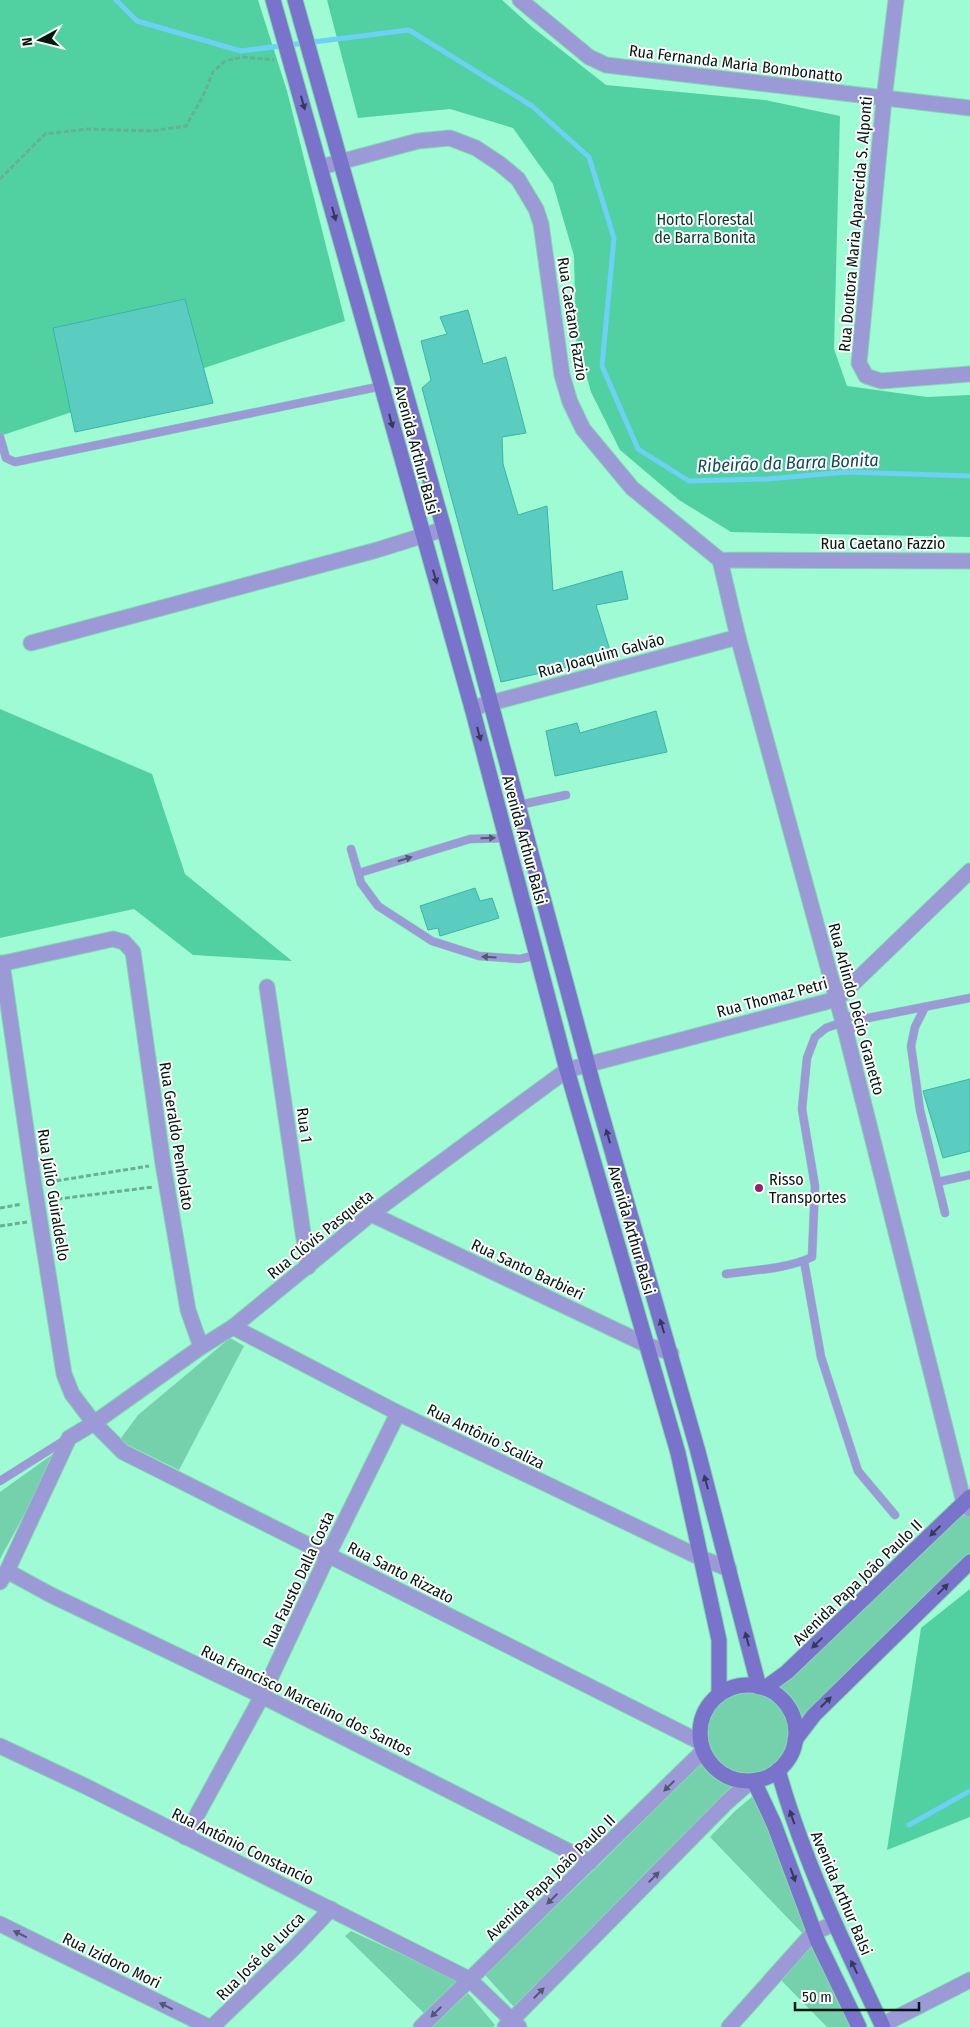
<svg xmlns="http://www.w3.org/2000/svg" width="970" height="2027" viewBox="0 0 970 2027" font-family="'Fira Sans Condensed',sans-serif">
  <rect width="100%" height="100%" fill="#9efbd3"/>
  <g fill="#75d1ab">
    <path d="M230,1338L244,1346L179,1470L124,1443L121,1438L138,1415Z"/>
    <path d="M60,1449L0,1559V1492Z"/>
    <path d="M964,1506L970,1512V1559L801,1725L793,1702L779,1685Z"/>
    <circle cx="746" cy="1734" r="44"/>
    <path d="M702,1756C711,1770 725,1780 740,1784L514,2007L485,1975L601,1863L688,1775Z"/>
    <path d="M753,1796L772,1825L812,1932L806,1937L710,1837L735,1811Z"/>
    <path d="M351,1931L459,1981L427,2016L345,1936Z"/>
    <path d="M814,1938L857,2027H827L777,1976Z"/>
    <path d="M468,1993L495,2025L493,2027H432Z"/>
  </g>
  <g fill="#51d1a1">
    <path d="M0,0H258L287,91L345,321L0,436Z"/>
    <path d="M327,0H502L532,27L606,85L765,100L840,116L834,349L847,386L927,397L970,395V537L731,532L679,500L620,450L591,392L576,339L574,256L553,184L513,128L450,109L358,118Z"/>
    <path d="M0,709L152,774L185,874L292,961L193,955L134,909L0,938Z"/>
    <path d="M970,1589V1817L887,1850L921,1628Z"/>
  </g>
  <g fill="none" stroke-linecap="round" stroke-linejoin="round">
    <g stroke="#6dd0f5" stroke-width="5">
      <path d="M116,0L137,21L241,51L409,30L532,106L589,157L614,238L602,366L638,449L689,481L767,479L847,472L970,476"/>
      <path d="M909,1825L970,1791"/>
    </g>
  </g>
  <g fill="#5acdc0" stroke="#3cb3a7">
    <path d="M185,299L213,403L75,432L53,328Z"/>
    <path d="M468,310L483,364L506,357L526,433L502,437L503,464L518,515L547,506L553,591L622,571L628,599L596,605L612,657L501,682L422,388L431,380L421,341L447,334L440,317Z"/>
    <path d="M656,711L667,752L555,776L546,731L577,723L580,733Z"/>
    <path d="M475,888L480,901L492,898L499,918L440,936L438,928L428,930L420,906Z"/>
    <path d="M970,1079V1151L943,1158L923,1091Z"/>
  </g>
  <g fill="none" stroke-linecap="round" stroke-linejoin="round">
    <defs>
      <g id="service">
        <path d="M0,437L6,458L15,462L382,386"/>
        <path d="M519,805L566,795"/>
        <path d="M351,849L361,883L378,906L432,941L479,956L520,959L537,955"/>
        <path d="M359,873L470,839L506,838"/>
        <path d="M925,1007L915,1027L911,1046L920,1110L945,1213"/>
        <path d="M841,1016L868,1018L970,998"/>
        <path d="M846,1033L868,1018"/>
        <path d="M938,1182L970,1175"/>
        <path d="M804,1261L821,1357L858,1471L895,1515"/>
        <path d="M726,1274C754,1270 787,1269 812,1257L815,1186L802,1109L807,1058L815,1037L826,1028L843,1022"/>
        <path d="M0,1481L65,1440"/>
      </g>
      <g id="minor">
        <path d="M520,0L589,57L606,65L970,108"/>
        <path d="M896,0L884,99L859,363L866,376L881,381L970,374"/>
        <path d="M321,167L418,141L450,138L476,148L500,164L518,179L536,209L541,224L562,375L570,402L583,429L632,488L720,560L970,561"/>
        <path d="M720,560L738,637L846,1033L964,1503L970,1509"/>
        <path d="M31,643L377,550L444,529"/>
        <path d="M472,708L738,637"/>
        <path d="M2,963L34,1184L64,1374L72,1394L94,1423L123,1452L700,1742"/>
        <path d="M0,964L113,939L124,942L133,952L163,1164L188,1310L201,1347"/>
        <path d="M267,987L308,1267"/>
        <path d="M371,1214L647,1345L671,1353"/>
        <path d="M233,1327L398,1413L701,1558L729,1569"/>
        <path d="M7,1571L51,1595L262,1696L590,1862"/>
        <path d="M0,1582L7,1571L69,1438L94,1423L201,1347L233,1327L371,1214L567,1070L837,999L970,871"/>
        <path d="M0,1746L85,1786L469,1979L519,2027"/>
        <path d="M185,1837L262,1696L328,1555L398,1413"/>
        <path d="M0,1924L209,2027"/>
        <path d="M882,2025L970,1980"/>
        <path d="M212,2027L294,1948L331,1909"/>
        <path d="M729,2027L814,1932L834,1924"/>
      </g>
      <g id="tertiary">
        <path d="M421,2027L703,1751"/>
        <path d="M505,2027L727,1802L751,1781"/>
      </g>
      <g id="secondary">
        <path d="M273,0L472,708L567,1070L678,1453L719,1640V1694"/>
        <path d="M295,0L444,529L594,1088L697,1448L759,1687"/>
        <circle cx="748" cy="1733" r="48"/>
        <path d="M765,1688L787,1672L970,1497"/>
        <path d="M795,1740L814,1715L970,1562"/>
        <path d="M778,1770C803,1859 843,1943 883,2027"/>
        <path d="M754,1781L774,1824L818,1942L859,2027"/>
      </g>
    </defs>
    <use href="#service" stroke="#85d7b3" stroke-width="9"/>
    <use href="#minor" stroke="#85d7b3" stroke-width="17"/>
    <use href="#tertiary" stroke="#85d7b3" stroke-width="17"/>
    <use href="#secondary" stroke="#85d7b3" stroke-width="17"/>
    <g stroke="#69af91" stroke-width="3" stroke-dasharray="5 2.5" stroke-linecap="butt">
      <path d="M0,179L45,134L88,129L151,131L186,126L203,96L213,72L225,61L243,57L274,60"/>
      <path d="M49,1182L149,1166"/>
      <path d="M50,1200L153,1187"/>
      <path d="M0,1208L22,1204"/>
      <path d="M0,1226L27,1222"/>
    </g>
    <use href="#service" stroke="#9b9ad6" stroke-width="8"/>
    <use href="#minor" stroke="#9b9ad6" stroke-width="15"/>
    <use href="#tertiary" stroke="#9b9ad6" stroke-width="15"/>
    <use href="#secondary" stroke="#7a73cb" stroke-width="15"/>
  </g>
  <defs><path id="oneway-solid" d="M-6-.8H1V-3.2L6.5 0L1 3.2V.8H-6Z" transform="scale(1.25)"/></defs>
  <g fill="#313c5a">
    <use href="#oneway-solid" transform="translate(303 103) rotate(74)"/>
    <use href="#oneway-solid" transform="translate(334 214) rotate(75)"/>
    <use href="#oneway-solid" transform="translate(391 421) rotate(75)"/>
    <use href="#oneway-solid" transform="translate(435 577) rotate(74)"/>
    <use href="#oneway-solid" transform="translate(479 734) rotate(75)"/>
    <use href="#oneway-solid" transform="translate(608 1136) rotate(-106)"/>
    <use href="#oneway-solid" transform="translate(662 1326) rotate(-107)"/>
    <use href="#oneway-solid" transform="translate(706 1482) rotate(-105)"/>
    <use href="#oneway-solid" transform="translate(935 1531) rotate(136)"/>
    <use href="#oneway-solid" transform="translate(943 1589) rotate(-44)"/>
    <use href="#oneway-solid" transform="translate(747 1639) rotate(-105)"/>
    <use href="#oneway-solid" transform="translate(817 1643) rotate(136)"/>
    <use href="#oneway-solid" transform="translate(826 1702) rotate(-44)"/>
    <use href="#oneway-solid" transform="translate(792 1817) rotate(-109)"/>
    <use href="#oneway-solid" transform="translate(793 1875) rotate(70)"/>
    <use href="#oneway-solid" transform="translate(854 1967) rotate(-116)"/>
  </g>
  <g fill="#4e5972">
    <use href="#oneway-solid" transform="translate(488 838) rotate(-2)"/>
    <use href="#oneway-solid" transform="translate(405 859) rotate(-17)"/>
    <use href="#oneway-solid" transform="translate(489 957) rotate(-176)"/>
    <use href="#oneway-solid" transform="translate(669 1786) rotate(136)"/>
    <use href="#oneway-solid" transform="translate(654 1877) rotate(-45)"/>
    <use href="#oneway-solid" transform="translate(552 1899) rotate(136)"/>
    <use href="#oneway-solid" transform="translate(20 1934) rotate(-154)"/>
    <use href="#oneway-solid" transform="translate(539 1993) rotate(-45)"/>
    <use href="#oneway-solid" transform="translate(166 2006) rotate(-154)"/>
    <use href="#oneway-solid" transform="translate(436 2012) rotate(135)"/>
  </g>
  <circle fill="#9a1b71" stroke="#fff" stroke-width="2" cx="759" cy="1188" r="5"/>
  <g text-anchor="middle" stroke-width="4" stroke-linejoin="round" paint-order="stroke">
    <g font-size="16" fill="#00180e" stroke="#fff">
      <text transform="translate(736 63) rotate(7)" y="6">Rua Fernanda Maria Bombonatto</text>
      <text transform="translate(855 224) rotate(-85)" y="6">Rua Doutora Maria Aparecida S. Alponti</text>
      <text transform="translate(573 319) rotate(81)" y="6">Rua Caetano Fazzio</text>
      <text transform="translate(417 450) rotate(75)" y="6">Avenida Arthur Balsi</text>
      <text x="883" y="549">Rua Caetano Fazzio</text>
      <text transform="translate(601 655) rotate(-15)" y="6">Rua Joaquim Galvão</text>
      <text transform="translate(525 840) rotate(75)" y="6">Avenida Arthur Balsi</text>
      <text transform="translate(772 997) rotate(-15)" y="6">Rua Thomaz Petri</text>
      <text transform="translate(857 1009) rotate(75)" y="6">Rua Arlindo Décio Granetto</text>
      <text transform="translate(305 1125) rotate(82)" y="6">Rua 1</text>
      <text transform="translate(177 1136) rotate(81)" y="6">Rua Geraldo Penholato</text>
      <text transform="translate(54 1195) rotate(81)" y="6">Rua Júlio Guiraldello</text>
      <text transform="translate(632 1230) rotate(74)" y="6">Avenida Arthur Balsi</text>
      <text transform="translate(320 1234) rotate(-39)" y="6">Rua Clóvis Pasqueta</text>
      <text transform="translate(528 1269) rotate(25)" y="6">Rua Santo Barbieri</text>
      <text transform="translate(486 1436) rotate(26)" y="6">Rua Antônio Scaliza</text>
      <text transform="translate(401 1572) rotate(27)" y="6">Rua Santo Rizzato</text>
      <text transform="translate(298 1579) rotate(-65)" y="6">Rua Fausto Dalla Costa</text>
      <text transform="translate(857 1582) rotate(-44)" y="6">Avenida Papa João Paulo II</text>
      <text transform="translate(307 1700) rotate(26)" y="6">Rua Francisco Marcelino dos Santos</text>
      <text transform="translate(243 1846) rotate(26)" y="6">Rua Antônio Constancio</text>
      <text transform="translate(550 1877) rotate(-44)" y="6">Avenida Papa João Paulo II</text>
      <text transform="translate(842 1893) rotate(67)" y="6">Avenida Arthur Balsi</text>
      <text transform="translate(260 1956) rotate(-45)" y="6">Rua José de Lucca</text>
      <text transform="translate(112 1960) rotate(26)" y="6">Rua Izidoro Mori</text>
    </g>
    <g font-size="16" fill="#003a28" stroke="#fff">
      <text x="705" y="225">Horto Florestal<tspan x="705" dy="18">de Barra Bonita</tspan></text>
    </g>
    <g font-size="16" fill="#00180e" stroke="#fff" text-anchor="start">
      <text x="769" y="1185">Risso<tspan x="769" dy="18">Transportes</tspan></text>
    </g>
    <g font-size="18" font-style="italic" fill="#0f495d" stroke="#fff">
      <text transform="translate(788 463) rotate(-2)" y="6">Ribeirão da Barra Bonita</text>
    </g>
  </g>
  <g transform="translate(40 40) rotate(263)" stroke="#ffffff" stroke-width="4" paint-order="stroke">
  <path d="M0-4L9 19L0 12L-9 19Z" fill="#00180e"/>
  <text y="-8" font-size="14" font-weight="bold" text-anchor="middle" fill="#00180e">N</text>
  </g>
  <path d="M795 2002v8h124v-8" fill="none" stroke="#00180e" stroke-width="2.5"/>
  <text x="802" y="2002" font-size="15" fill="#00180e" stroke="#ffffff" stroke-width="4" paint-order="stroke">50 m</text>
</svg>
